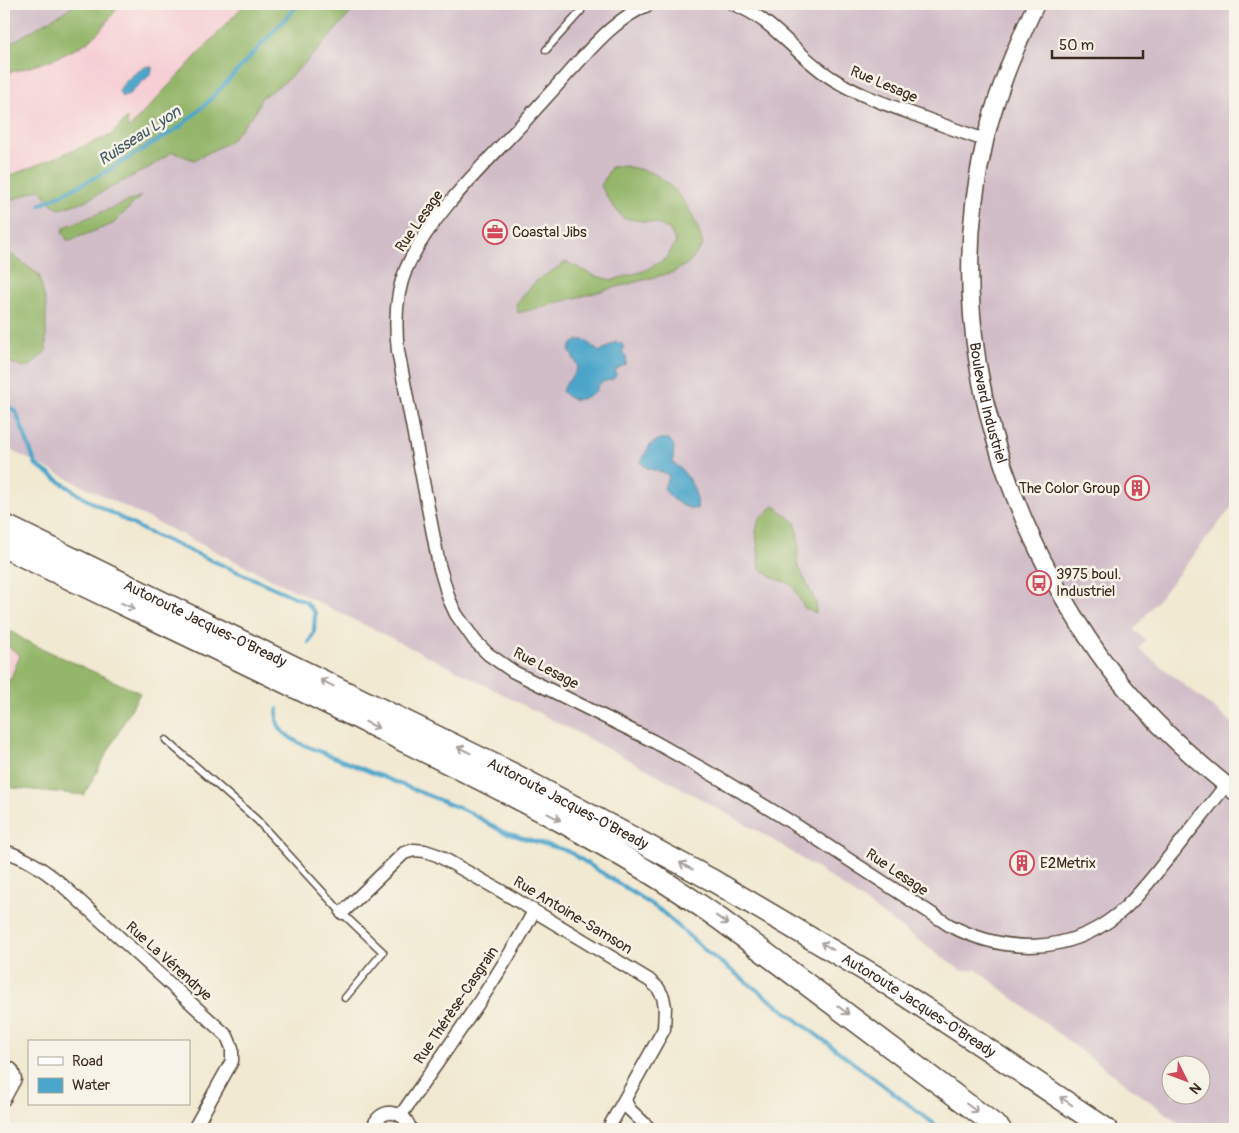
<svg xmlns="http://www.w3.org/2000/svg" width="1239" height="1133" viewBox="0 0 1239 1133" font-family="Pangolin,sans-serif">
  <rect width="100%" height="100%" fill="#f7f3e8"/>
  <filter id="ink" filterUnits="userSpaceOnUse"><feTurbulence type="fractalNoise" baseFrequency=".02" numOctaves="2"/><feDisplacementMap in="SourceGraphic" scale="10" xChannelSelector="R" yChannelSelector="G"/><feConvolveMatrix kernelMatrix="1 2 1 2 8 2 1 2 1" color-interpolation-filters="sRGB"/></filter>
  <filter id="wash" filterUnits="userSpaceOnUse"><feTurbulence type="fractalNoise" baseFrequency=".0096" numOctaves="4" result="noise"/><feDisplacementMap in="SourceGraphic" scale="20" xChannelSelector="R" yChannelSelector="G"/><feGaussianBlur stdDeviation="1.12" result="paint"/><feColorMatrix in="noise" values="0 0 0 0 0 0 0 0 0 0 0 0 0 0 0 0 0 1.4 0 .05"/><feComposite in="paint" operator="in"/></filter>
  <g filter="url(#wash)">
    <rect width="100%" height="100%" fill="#f1e9d2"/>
    <g fill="#f6cfd5">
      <path d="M120,4H245L128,130L4,203V60L105,25Z"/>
      <path d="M4,644L20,655L10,681L4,680Z"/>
    </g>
    <g fill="#d1bdc8" fill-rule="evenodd">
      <path d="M4,4H120L4,60Z"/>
      <path d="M245,4H1235V503L1134,630L1146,640L1139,649L1235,725V1129H1187L1072,1044L976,969L962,971L827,875L770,838L660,776L462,673L4,447V203L40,189L128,130ZM1172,1066H1202V1096H1172Z"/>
    </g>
    <g fill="#94b66b" stroke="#687044">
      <path d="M77,4H120C110,18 99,35 84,44C60,59 31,67 4,74V47Z"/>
      <path d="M245,4H356L347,17L317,51L286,81L261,98L256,111L229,142L194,160L172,152L150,167L83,202L59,209L52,204L40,189L4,203V178L111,135L127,118L128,129Z"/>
      <path d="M626,166C635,169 648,170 656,175C680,189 697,219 703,245L690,262L674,272L518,313L516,304L536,281L566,262L595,276L612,280L644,271L667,258L676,242L669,229L655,223L623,218L610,202L601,186L611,167Z"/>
      <path d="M141,196L113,224L68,241L62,232L65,227Z"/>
      <path d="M4,249L39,275L46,304V351L29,368L11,363L4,355Z"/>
      <path d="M774,506L795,522L799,543L797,563L816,603V613L805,609L792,585L772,577L760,569L756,531L759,519Z"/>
      <path d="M4,627L26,641L140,693L84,795L4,787V680H10L20,655L4,644Z"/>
    </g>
    <g fill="#4ca5ca" stroke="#446874">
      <path d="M147,66L152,67V71L150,75L127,96L122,97L119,91C124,80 136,72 147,66Z"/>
      <path d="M578,340H585L599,352L616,342L622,344L624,348L622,352L626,357V364L615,370L616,376L613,379C604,382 598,381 596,391C583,400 572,404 562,391C566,381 575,376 578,366L569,350L572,344Z"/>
      <path d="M660,439H669L674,446L673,463C686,470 700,494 697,509C684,509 672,500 664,489L666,482L669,477L667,474L645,467L641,462L650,445Z"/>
    </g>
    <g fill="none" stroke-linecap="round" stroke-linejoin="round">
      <g stroke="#4ca5ca" stroke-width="4">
        <path d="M40,205L102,174L180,127L207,103L299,4"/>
        <path d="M4,403L16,412L36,465L84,498L145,531L306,602L315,613L314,632L309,643"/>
        <path d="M278,709C273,727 285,735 299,743L469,812L503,832L568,851L660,910L707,952L941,1129"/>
      </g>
    </g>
  </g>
  <g filter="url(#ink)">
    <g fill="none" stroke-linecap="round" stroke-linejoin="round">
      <defs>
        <g id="service">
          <path d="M546,50L581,11"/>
          <path d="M166,740L257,820L342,913L383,952L345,998"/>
        </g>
        <g id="minor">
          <path d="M650,4C617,17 593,46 570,71C555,88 539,105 524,122C485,164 429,216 406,269C395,295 395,324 398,351L439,565L449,599L456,614L475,641L488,654L514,672L653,741L722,780L791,822L949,925C1005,954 1068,955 1118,914C1140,896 1156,872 1174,851C1191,829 1209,807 1226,785"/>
          <path d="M733,4C773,18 797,57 833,79C858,95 886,104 913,114C937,123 961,132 985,140"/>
          <path d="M4,851C27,858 41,868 60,883L227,1036L232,1048V1061L194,1129"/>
          <path d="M342,913L404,853L414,850L425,851L437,855L501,891L649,980L658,988L663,997L665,1007L664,1029L608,1129"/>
          <path d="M4,1064L12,1070L15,1079L4,1099"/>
          <path d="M625,1100L629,1109L650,1129"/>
          <path d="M401,1115C447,1048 496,983 534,911"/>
          <path d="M373,1129C377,1107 405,1108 410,1129"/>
        </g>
        <g id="secondary">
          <path id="s1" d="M1036,4C1015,48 996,94 985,141C950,291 979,439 1050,574C1072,615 1096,654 1126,689C1158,727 1196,761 1235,792"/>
        </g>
        <g id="motorway">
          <path id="s2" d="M4,525L515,775L712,880L880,979L993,1053L1106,1129"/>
          <path d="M4,547C138,612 273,675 406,742C515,796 622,849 721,920L1000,1129"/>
        </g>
      </defs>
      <use href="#service" stroke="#564739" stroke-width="9"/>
      <use href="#minor" stroke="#564739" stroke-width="15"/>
      <use href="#secondary" stroke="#564739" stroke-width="19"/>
      <use href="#motorway" stroke="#564739" stroke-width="24"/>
      <use href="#service" stroke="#fff" stroke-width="6"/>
      <use href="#minor" stroke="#fff" stroke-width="12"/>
      <use href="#secondary" stroke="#fff" stroke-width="16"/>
      <use href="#motorway" stroke="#fff" stroke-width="21"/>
    </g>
    <defs><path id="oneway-shaft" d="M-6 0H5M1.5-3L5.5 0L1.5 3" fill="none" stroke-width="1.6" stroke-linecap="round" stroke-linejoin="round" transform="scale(1.25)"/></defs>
    <g stroke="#a79f9a">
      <use href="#oneway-shaft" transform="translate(128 606) rotate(25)"/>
      <use href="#oneway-shaft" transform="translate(327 683) rotate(-154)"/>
      <use href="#oneway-shaft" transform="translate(372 725) rotate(26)"/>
      <use href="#oneway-shaft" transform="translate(464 750) rotate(-154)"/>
      <use href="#oneway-shaft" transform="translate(554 817) rotate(28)"/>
      <use href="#oneway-shaft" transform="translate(686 866) rotate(-151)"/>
      <use href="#oneway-shaft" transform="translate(722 920) rotate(36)"/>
      <use href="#oneway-shaft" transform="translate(827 946) rotate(-149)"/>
      <use href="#oneway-shaft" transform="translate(843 1010) rotate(37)"/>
      <use href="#oneway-shaft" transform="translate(1066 1101) rotate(-146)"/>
      <use href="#oneway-shaft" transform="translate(972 1108) rotate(37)"/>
    </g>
  </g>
  <defs>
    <symbol id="office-ring" viewBox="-11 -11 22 22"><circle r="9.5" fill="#f7f3e8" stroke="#d1495b" stroke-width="1.5"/><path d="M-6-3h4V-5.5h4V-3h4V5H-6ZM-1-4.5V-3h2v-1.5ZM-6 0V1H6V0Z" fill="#d1495b"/></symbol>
    <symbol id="building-ring" viewBox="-11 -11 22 22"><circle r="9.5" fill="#f7f3e8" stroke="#d1495b" stroke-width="1.5"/><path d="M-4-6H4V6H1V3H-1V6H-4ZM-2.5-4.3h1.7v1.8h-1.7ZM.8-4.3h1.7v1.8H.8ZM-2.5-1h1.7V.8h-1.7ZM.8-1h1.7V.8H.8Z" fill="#d1495b"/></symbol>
    <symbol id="bus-ring" viewBox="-11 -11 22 22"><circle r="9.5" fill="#f7f3e8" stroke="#d1495b" stroke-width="1.5"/><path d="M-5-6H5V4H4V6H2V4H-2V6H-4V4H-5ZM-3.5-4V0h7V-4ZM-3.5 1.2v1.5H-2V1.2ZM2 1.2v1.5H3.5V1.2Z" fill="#d1495b"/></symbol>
  </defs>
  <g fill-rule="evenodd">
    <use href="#office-ring" x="481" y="218" width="28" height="28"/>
    <use href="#building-ring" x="1123" y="474" width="28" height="28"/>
    <use href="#bus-ring" x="1025" y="569" width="28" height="28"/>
    <use href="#building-ring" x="1008" y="849" width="28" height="28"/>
  </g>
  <g text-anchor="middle" stroke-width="5" stroke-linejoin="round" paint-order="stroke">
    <g font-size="15" fill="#3b2a1e" stroke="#f7f3e8">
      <text transform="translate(884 84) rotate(23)" y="5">Rue Lesage</text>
      <text transform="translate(419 221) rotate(-55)" y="5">Rue Lesage</text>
      <text dy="5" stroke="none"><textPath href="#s1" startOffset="411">Boulevard Industriel</textPath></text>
      <text dy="5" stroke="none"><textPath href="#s2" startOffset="224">Autoroute Jacques-O'Bready</textPath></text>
      <text transform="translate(546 668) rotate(28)" y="5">Rue Lesage</text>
      <text dy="5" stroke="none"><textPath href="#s2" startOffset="629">Autoroute Jacques-O'Bready</textPath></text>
      <text transform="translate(897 872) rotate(34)" y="5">Rue Lesage</text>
      <text transform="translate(573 915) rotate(31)" y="5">Rue Antoine-Samson</text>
      <text transform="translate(169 961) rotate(42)" y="5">Rue La Vérendrye</text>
      <text transform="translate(456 1005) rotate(-56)" y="5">Rue Thérèse-Casgrain</text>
      <text dy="5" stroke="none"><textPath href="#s2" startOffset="1034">Autoroute Jacques-O'Bready</textPath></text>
    </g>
    <g font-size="15" fill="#3b2a1e" stroke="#f7f3e8" text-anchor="start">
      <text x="512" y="237">Coastal Jibs</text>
      <text x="1120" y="493" text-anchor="end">The Color Group</text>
      <text x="1056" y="579">3975 boul.<tspan x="1056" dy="17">Industriel</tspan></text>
      <text x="1040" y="868">E2Metrix</text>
    </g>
    <g font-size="16" font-style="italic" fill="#425b63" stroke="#f7f3e8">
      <text transform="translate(139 135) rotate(-33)" y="6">Ruisseau Lyon</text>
    </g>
  </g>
  <rect width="1239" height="1133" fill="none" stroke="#f7f3e8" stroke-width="20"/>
  <rect x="28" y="1040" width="162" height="65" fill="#f7f3e8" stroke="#aca397"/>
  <rect x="38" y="1057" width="25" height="8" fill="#ffffff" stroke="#aca397"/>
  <text x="72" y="1066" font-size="15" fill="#3b2a1e">Road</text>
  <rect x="38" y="1078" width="25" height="15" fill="#4ca5ca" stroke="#aca397"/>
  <text x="72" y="1090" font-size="15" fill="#3b2a1e">Water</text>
  <g transform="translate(1186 1080) rotate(132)"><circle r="24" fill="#f7f3e8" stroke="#aca397"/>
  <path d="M0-4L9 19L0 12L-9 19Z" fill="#d1495b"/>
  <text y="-8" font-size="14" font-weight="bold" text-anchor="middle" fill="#3b2a1e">N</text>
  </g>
  <path d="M1052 50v8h91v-8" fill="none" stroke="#3b2a1e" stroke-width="2.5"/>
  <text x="1059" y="50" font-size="15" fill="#3b2a1e" stroke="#f7f3e8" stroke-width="4" paint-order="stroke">50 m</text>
</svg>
